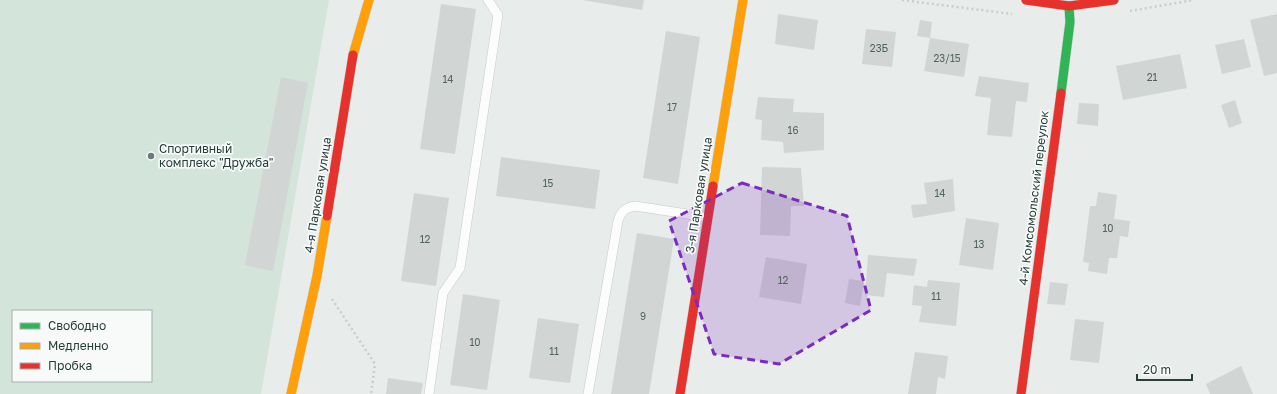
<svg xmlns="http://www.w3.org/2000/svg" width="1277" height="394" viewBox="0 0 1277 394" font-family="'Golos Text',sans-serif">
  <rect width="100%" height="100%" fill="#e8edeb"/>
  <path fill="#d3e4da" fill-rule="evenodd" d="M0,0H329L261,394H0ZM13,311H151V381H13Z"/>
  <g fill="#d1d5d4">
    <path d="M582,0H644L642,10Z"/>
    <path d="M441,4L476,9L455,154L420,149Z"/>
    <path d="M778,14L818,20L814,50L775,44Z"/>
    <path d="M1277,14V73L1264,76L1250,20Z"/>
    <path d="M920,20L932,22L930,38L917,36Z"/>
    <path d="M866,29L896,32L892,67L862,64Z"/>
    <path d="M666,31L700,37L678,184L643,178Z"/>
    <path d="M930,38L969,44L964,77L924,71Z"/>
    <path d="M1244,39L1251,67L1222,74L1215,45Z"/>
    <path d="M1180,54L1187,88L1123,100L1116,66Z"/>
    <path d="M979,76L1029,83L1027,102L1016,101L1012,137L987,135L991,98L975,96Z"/>
    <path d="M281,77L308,83L273,271L245,265Z"/>
    <path d="M758,97L794,99L793,112L824,113V150L784,153L783,142L761,140L762,120L755,119Z"/>
    <path d="M1235,100L1242,123L1229,128L1221,105Z"/>
    <path d="M1079,103L1099,104L1098,126L1077,124Z"/>
    <path d="M501,157L600,170L595,209L496,196Z"/>
    <path d="M762,167L801,168L804,206H791L790,236L760,235Z"/>
    <path d="M953,179L955,211L913,218L911,205L927,204L924,183Z"/>
    <path d="M1098,192L1117,195L1114,219L1130,221L1128,237L1120,236L1117,258H1109L1107,274L1088,271L1089,263L1083,262L1090,206H1096Z"/>
    <path d="M414,193L449,198L436,286L401,281Z"/>
    <path d="M966,218L999,223L993,270L959,265Z"/>
    <path d="M637,233L674,239L649,394H611Z"/>
    <path d="M868,255L917,259L914,276L887,273L884,297L865,295Z"/>
    <path d="M766,257L807,264L801,304L759,297Z"/>
    <path d="M849,279L864,281L860,306L845,303Z"/>
    <path d="M928,280L960,283L956,326L919,322L922,306L912,305L914,285L927,287Z"/>
    <path d="M1050,282L1068,284L1065,305L1047,304Z"/>
    <path d="M463,294L500,300L487,390L450,385Z"/>
    <path d="M538,318L579,324L570,383L529,378Z"/>
    <path d="M1075,319L1104,322L1099,363L1070,360Z"/>
    <path d="M915,352L948,356L945,379L938,377L936,394H908Z"/>
    <path d="M1241,366L1253,394H1210L1206,384Z"/>
    <path d="M388,378L423,383L421,394H386Z"/>
  </g>
  <g fill="none" stroke-linecap="round" stroke-linejoin="round">
    <defs>
      <g id="lane">
        <path d="M429,394L443,293L460,268L498,15L488,0"/>
        <path d="M588,394L618,221C621,211 625,208 635,206L707,217"/>
      </g>
      <path id="fast" d="M1061,93L1070,22L1069,6"/>
      <g id="slow">
        <path d="M353,55L369,0"/>
        <path d="M713,186L743,0"/>
        <path d="M291,394L317,276L327,216"/>
      </g>
      <g id="jam">
        <path d="M1026,0L1069,6L1114,0"/>
        <path d="M327,216L353,55"/>
        <path d="M680,394L713,186"/>
        <path d="M1021,394L1061,93"/>
      </g>
    </defs>
    <use href="#lane" stroke="#c5cac8" stroke-width="10"/>
    <use href="#fast" stroke="#c5cbc9" stroke-width="10"/>
    <use href="#slow" stroke="#c5cbc9" stroke-width="10"/>
    <use href="#jam" stroke="#c5cbc9" stroke-width="10"/>
    <g stroke="#c8cecd" stroke-width="2.5" stroke-dasharray="2 3" stroke-linecap="butt">
      <path d="M902,0L1012,14"/>
      <path d="M1130,11L1194,0"/>
      <path d="M332,299L375,364L371,394"/>
    </g>
    <use href="#lane" stroke="#fcfcfc" stroke-width="9"/>
    <use href="#fast" stroke="#30b455" stroke-width="9"/>
    <use href="#slow" stroke="#ff9f0a" stroke-width="9"/>
    <use href="#jam" stroke="#e5322d" stroke-width="9"/>
  </g>
  <path fill="#7b2cbf" fill-opacity="0.2" stroke="#7b2cbf" stroke-width="3" stroke-dasharray="8 5" stroke-linejoin="round" d="M742,183L847,216L871,310L779,364L714,354L669,221Z"/>
  <circle fill="#6b7b78" stroke="#f7faf9" stroke-width="1.5" cx="151" cy="156" r="4"/>
  <g text-anchor="middle" stroke-width="3.5" stroke-linejoin="round" paint-order="stroke">
    <g font-size="10" fill="#526461">
      <text x="879" y="52">23Б</text>
      <text x="947" y="62">23/15</text>
      <text x="1152" y="81">21</text>
      <text x="448" y="83">14</text>
      <text x="672" y="111">17</text>
      <text x="793" y="134">16</text>
      <text x="548" y="187">15</text>
      <text x="940" y="197">14</text>
      <text x="1108" y="232">10</text>
      <text x="425" y="243">12</text>
      <text x="979" y="248">13</text>
      <text x="783" y="284">12</text>
      <text x="936" y="300">11</text>
      <text x="643" y="320">9</text>
      <text x="475" y="346">10</text>
      <text x="554" y="355">11</text>
    </g>
    <g font-size="12" fill="#273e3a" stroke="#f7faf9" text-anchor="start">
      <text x="159" y="153">Спортивный<tspan x="159" dy="14">комплекс "Дружба"</tspan></text>
    </g>
    <g font-size="12" fill="#273e3a" stroke="#f7faf9">
      <text transform="translate(318 195) rotate(-81)" y="4">4-я Парковая улица</text>
      <text transform="translate(699 195) rotate(-81)" y="4">3-я Парковая улица</text>
      <text transform="translate(1034 198) rotate(-83)" y="4">4-й Комсомольский переулок</text>
    </g>
  </g>
  <rect x="12" y="310" width="140" height="72" fill="#f7faf9" stroke="#a4afad"/>
  <rect x="20" y="323" width="20" height="6" fill="#30b455" stroke="#a4afad"/>
  <text x="48" y="330" font-size="12" fill="#273e3a">Свободно</text>
  <rect x="20" y="343" width="20" height="6" fill="#ff9f0a" stroke="#a4afad"/>
  <text x="48" y="350" font-size="12" fill="#273e3a">Медленно</text>
  <rect x="20" y="363" width="20" height="6" fill="#e5322d" stroke="#a4afad"/>
  <text x="48" y="370" font-size="12" fill="#273e3a">Пробка</text>
  <path d="M1137 374v6h55v-6" fill="none" stroke="#273e3a" stroke-width="2"/>
  <text x="1143" y="374" font-size="12" fill="#273e3a" stroke="#f7faf9" stroke-width="3" paint-order="stroke">20 m</text>
</svg>
